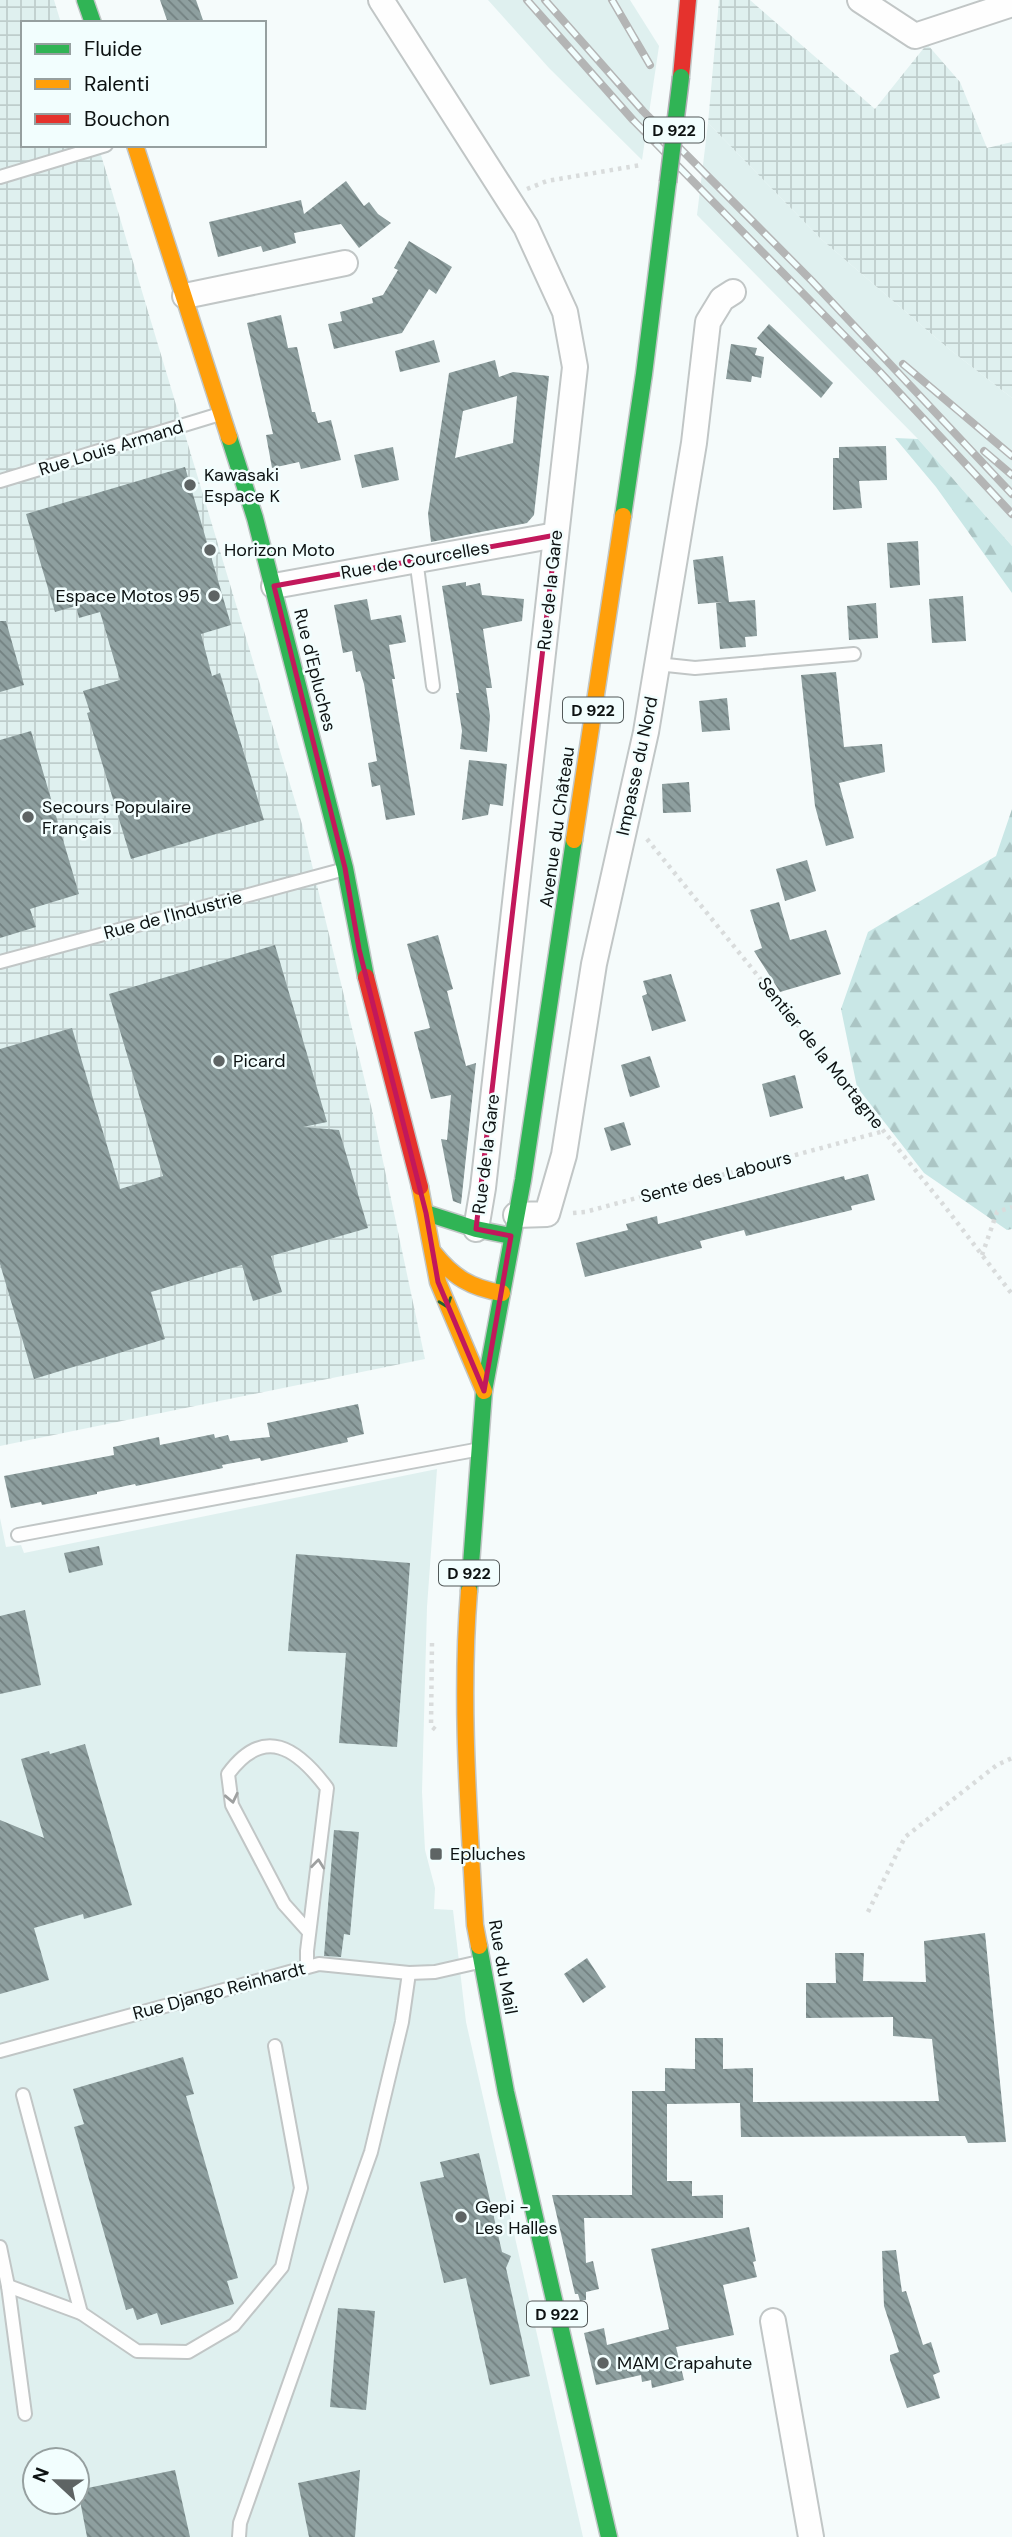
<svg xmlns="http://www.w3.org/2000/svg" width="1012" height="2537" viewBox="0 0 1012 2537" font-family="'DM Sans',sans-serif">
  <defs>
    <pattern id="industrial-grid" width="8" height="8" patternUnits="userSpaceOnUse" patternTransform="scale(1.75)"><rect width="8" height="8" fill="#dff0ef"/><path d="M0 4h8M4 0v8" fill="none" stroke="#becdcc"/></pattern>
    <pattern id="forest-firs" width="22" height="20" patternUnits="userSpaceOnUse" patternTransform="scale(1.75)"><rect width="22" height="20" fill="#c9e7e6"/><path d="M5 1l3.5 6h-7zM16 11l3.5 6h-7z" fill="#abc5c4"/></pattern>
    <pattern id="building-back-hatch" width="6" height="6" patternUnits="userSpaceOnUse" patternTransform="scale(1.75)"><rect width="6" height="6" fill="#8e9f9f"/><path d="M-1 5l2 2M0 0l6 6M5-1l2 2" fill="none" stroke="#728080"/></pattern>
  </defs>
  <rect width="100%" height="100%" fill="#f5fbfb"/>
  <g fill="#dff0ef" fill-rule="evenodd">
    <path d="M488,0H630L659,46L642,160L549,68Z"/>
    <path d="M708,123L821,239L949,349L1012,398V546L918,439L697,215Z"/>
    <path d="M437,1469L427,1607L422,1792L425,1850L435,1888L434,1909L453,1910L466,2022L583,2537H0V1518L6,1547L21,1545L24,1553ZM35,2460H77V2502H35Z"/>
  </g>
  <g fill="url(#industrial-grid)">
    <path d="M0,0H54L61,23H23V145H98L302,824L373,1114L425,1359L0,1446Z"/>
    <path d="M719,0H750L875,109L927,44L960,82L987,148L1012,142V398L949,349L821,239L708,123Z"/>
  </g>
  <g fill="url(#forest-firs)">
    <path d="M895,438L918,439L1012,546V593L936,487Z"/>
    <path d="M1012,809V1229L1007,1230L924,1173L857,1087L841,1009L868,932L996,856Z"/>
  </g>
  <g fill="url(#building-back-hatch)" fill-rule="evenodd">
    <path d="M160,0H196L204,23H168Z"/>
    <path d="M346,181L364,206L369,202L378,214L391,223L359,248L341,224L294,233L296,243L263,252L261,246L218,257L209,222L301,200L304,214Z"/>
    <path d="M409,241L452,267L436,294L429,289L402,333L334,349L328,324L342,321L340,312L373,303L372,298L383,295L398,270L394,268Z"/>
    <path d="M281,315L288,348L297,347L312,412H315L318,423L331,420L341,460L301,469L299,462L272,468L266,435L273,434L247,323Z"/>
    <path d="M769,324L833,383L821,398L757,338Z"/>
    <path d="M434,340L440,362L400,372L395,351Z"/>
    <path d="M731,344L757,348L755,355L764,357L761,378L752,376L751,382L726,379Z"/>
    <path d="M495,360L499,377L513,372L549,376L534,515L527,523L431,542L428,514L449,373ZM517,396L513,443L455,458L463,411Z"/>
    <path d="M886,446L887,480L859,481L862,508L833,510V458H839V447Z"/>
    <path d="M393,447L399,480L362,488L354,455Z"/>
    <path d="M185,467L231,625L201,634L212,676L220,673L264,820L131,859L87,713L90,712L83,691L120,680L100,612L79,618L76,606L55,612L26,514Z"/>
    <path d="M918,541L920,585L890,588L887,543Z"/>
    <path d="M723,556L729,602L755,600L757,636L745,637L746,647L720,649L716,603L722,602L698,604L693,560Z"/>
    <path d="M466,582V586L480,583L482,595L524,599L522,621L483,629L492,688H486L490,716L487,752L460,749L462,731L456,693H459L442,586Z"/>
    <path d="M963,596L966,641L932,643L929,599Z"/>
    <path d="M367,599L371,620L401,615L406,642L389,645L395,679H392L415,815L386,820L380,785L372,787L368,763L377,761L364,684L360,671L356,672L352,651L343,653L334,605Z"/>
    <path d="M876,603L878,638L849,640L847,606Z"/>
    <path d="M0,621H6L24,685L0,692Z"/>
    <path d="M836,672L844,747L882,744L885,772L839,783L854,838L826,846L815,806L801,675Z"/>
    <path d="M727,698L730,730L702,732L699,701Z"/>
    <path d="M31,731L79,894L30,909L36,927L0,938V740Z"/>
    <path d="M469,760L507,764L503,806L490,804L488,815L462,820Z"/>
    <path d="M689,782L691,812L663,813L662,784Z"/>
    <path d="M807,860L816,891L785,901L776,869Z"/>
    <path d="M779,902L790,940L826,930L841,974L780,992L754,951L762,948L750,910Z"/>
    <path d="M438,935L453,989L447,991L466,1066L476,1063L461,1204L453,1201L441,1139L447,1140L451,1095L431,1099L414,1032L430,1028L407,944Z"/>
    <path d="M275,945L327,1122L303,1127L339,1130L368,1228L271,1256L282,1292L253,1301L242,1265L151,1292L165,1339L34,1379L0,1264V1049L72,1028L120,1189L163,1176L109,994Z"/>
    <path d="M671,974L686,1021L652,1031L642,996L647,994L643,981Z"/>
    <path d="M650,1056L660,1087L630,1097L621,1065Z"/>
    <path d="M795,1075L803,1108L770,1117L762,1084Z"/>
    <path d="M624,1122L631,1145L611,1151L604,1128Z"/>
    <path d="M868,1174L875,1200L851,1206L852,1210L746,1236L744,1230L700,1241L702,1248L585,1277L576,1243L628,1230L626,1224L657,1216L658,1224L844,1176L845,1180Z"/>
    <path d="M358,1404L364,1434L347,1438L348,1442L261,1461L260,1458L222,1465L223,1468L136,1486L135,1484L97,1492V1494L42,1505L41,1502L11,1508L4,1476L114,1455L113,1447L159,1437L160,1445L214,1434L215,1438L228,1435L230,1441L270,1437L267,1423Z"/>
    <path d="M99,1546L103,1565L69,1573L64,1553Z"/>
    <path d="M296,1554L410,1563L397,1747L339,1743L346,1653L288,1651Z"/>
    <path d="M25,1610L41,1685L0,1694V1616Z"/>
    <path d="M85,1744L132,1905L84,1919L83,1914L34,1928L49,1980L0,1994V1820L44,1838L21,1759L49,1751L50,1754Z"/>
    <path d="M334,1830L359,1832L350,1935L344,1934L341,1957L324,1956Z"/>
    <path d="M985,1933L1006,2142L968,2143L965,2136L741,2137L740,2103L667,2104V2181H692V2196L723,2195V2218H584L586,2263L593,2261L599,2289L586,2292V2300L580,2301L578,2294H575L552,2195H632V2091H665V2068L695,2069V2038H723V2069L753,2068V2102L939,2101L932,2039L893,2036V2017L806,2018V1983H836L835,1953H864L863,1981L926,1982L924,1941Z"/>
    <path d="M587,1958L606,1987L583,2003L564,1974Z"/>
    <path d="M183,2057L194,2094L186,2096L238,2278L227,2281L234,2304L161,2325L157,2313L137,2320L133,2308L126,2310L74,2127L84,2124L73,2089Z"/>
    <path d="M479,2153L502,2252L511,2256L506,2268L530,2376L490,2385L466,2278L444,2283L420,2182L444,2177L440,2162Z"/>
    <path d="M749,2227L756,2261L753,2262L757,2277L723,2285L734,2335L676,2347L684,2380L652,2388L651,2380L642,2382L641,2375L596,2385L584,2333L604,2328L607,2345L669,2329L651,2249Z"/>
    <path d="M896,2250L902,2292L906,2291L923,2345L931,2342L940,2372L933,2375L940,2398L907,2408L890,2360V2355L899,2352L884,2306L882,2251Z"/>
    <path d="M338,2308L375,2311L366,2410L330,2407Z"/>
    <path d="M175,2470L190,2537H87L78,2490Z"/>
    <path d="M360,2470L355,2537H309L298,2483Z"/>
  </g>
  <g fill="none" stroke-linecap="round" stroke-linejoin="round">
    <defs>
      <g id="lane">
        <path d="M0,177L106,145"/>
        <path d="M0,481L220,414"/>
        <path d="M416,559L433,686"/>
        <path d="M657,664L695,668L854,654"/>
        <path d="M0,962L345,869"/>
        <path d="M18,1535L475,1450"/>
        <path d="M307,1966V1951L327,1788C297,1748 264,1725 228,1774L232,1805L284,1904L309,1932"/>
        <path d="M0,2051L319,1964L409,1973L435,1972L479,1962"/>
        <path d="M23,2095L81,2313"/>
        <path d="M0,2247L8,2286L25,2414"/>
        <path d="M8,2286L81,2313L137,2351L188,2352L234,2325L282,2267L301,2188L275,2046"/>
        <path d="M239,2537L240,2523L371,2152L402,2022L409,1973"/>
      </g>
      <g id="street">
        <path d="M381,0L526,227L565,312L575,367L483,1188L476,1229"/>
        <path d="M860,0L915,36L1012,4"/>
        <path d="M185,296L345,263"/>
        <path d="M274,586L556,535"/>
        <path d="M516,1215L547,1214L564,1155L594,964L646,732L694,443L708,322L722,299L733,292"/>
        <path d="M773,2321L811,2537"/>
      </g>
      <g id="fast">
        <path d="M85,0L93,23"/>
        <path d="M229,437L255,518L345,868L366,977"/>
        <path d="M623,516L644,374L668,182"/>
        <path d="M426,1213L476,1229L511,1236"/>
        <path d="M469,1591L484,1391L523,1180L574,840"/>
        <path d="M479,1946L506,2092L609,2537"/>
      </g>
      <g id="slow">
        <path d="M135,145L229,437"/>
        <path d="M574,840L623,516"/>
        <path d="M420,1187L438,1282L484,1391"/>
        <path d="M434,1253C453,1277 471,1288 502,1293"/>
        <path d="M469,1591C460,1702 469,1814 475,1925L479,1946"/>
      </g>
      <g id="jam">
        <path d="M681,77L688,0"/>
        <path d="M366,977L420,1187"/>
      </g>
    </defs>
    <use href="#lane" stroke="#c1c6c6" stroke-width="16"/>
    <use href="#street" stroke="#c1c6c6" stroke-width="28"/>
    <use href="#fast" stroke="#c1c6c6" stroke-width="19"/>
    <use href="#slow" stroke="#c1c6c6" stroke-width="19"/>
    <use href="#jam" stroke="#c1c6c6" stroke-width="19"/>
    <g stroke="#d9dcdc" stroke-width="4.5" stroke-dasharray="3.5 5" stroke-linecap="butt">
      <path d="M527,189L547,181L641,165"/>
      <path d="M647,839L946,1208L1012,1294"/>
      <path d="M573,1213L585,1212L884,1131"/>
      <path d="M982,1255L997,1212L1012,1207"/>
      <path d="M432,1643L431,1726L436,1730"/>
      <path d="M868,1912L905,1837L997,1765L1012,1758"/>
    </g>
    <use href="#lane" stroke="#fefefe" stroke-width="12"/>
    <use href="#street" stroke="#fefefe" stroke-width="24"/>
    <use href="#fast" stroke="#30b455" stroke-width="16"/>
    <use href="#slow" stroke="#ff9f0a" stroke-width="16"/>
    <use href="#jam" stroke="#e5322d" stroke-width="16"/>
    <defs>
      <g id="rail">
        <path d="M527,0L633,120L880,372L1012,514"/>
        <path d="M545,0L643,111L812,281L1012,494"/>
        <path d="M612,0L650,65"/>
        <path d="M903,364L1012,456"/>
        <path d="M984,451L1012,475"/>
      </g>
    </defs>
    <use href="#rail" stroke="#b4b5b5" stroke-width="8"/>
    <use href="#rail" stroke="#f2fefe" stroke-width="5" stroke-dasharray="16" stroke-linecap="butt"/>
    <defs>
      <path id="fast-bridge" d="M668,182L681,77"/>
    </defs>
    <use href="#fast-bridge" stroke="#b2afb6" stroke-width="19" stroke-linecap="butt"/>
    <use href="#fast-bridge" stroke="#30b455" stroke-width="16"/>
  </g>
  <defs><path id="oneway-chevron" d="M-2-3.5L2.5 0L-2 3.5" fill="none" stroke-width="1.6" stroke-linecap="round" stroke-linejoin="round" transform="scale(1.75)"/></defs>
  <use stroke="#1e6334" href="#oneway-chevron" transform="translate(446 1303) rotate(70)"/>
  <g stroke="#9ea0a0">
    <use href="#oneway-chevron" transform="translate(232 1798) rotate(78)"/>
    <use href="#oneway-chevron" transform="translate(318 1864) rotate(-84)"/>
  </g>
  <path fill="none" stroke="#c2185b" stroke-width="5" stroke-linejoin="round" d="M556,535L476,1229L511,1236L484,1391L438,1282L426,1213L359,949L345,868L274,586Z"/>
  <g fill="#5e6464" stroke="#f2fefe" stroke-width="2.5">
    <circle cx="190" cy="485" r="7"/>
    <circle cx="210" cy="550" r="7"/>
    <circle cx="214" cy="596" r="7"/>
    <circle cx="28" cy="817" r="7"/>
    <circle cx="219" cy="1061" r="7"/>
    <rect x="429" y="1847" width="14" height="14" rx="3.5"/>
    <circle cx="461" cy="2217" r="7"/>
    <circle cx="603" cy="2363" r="7"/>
  </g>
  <g text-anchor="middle" stroke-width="5" stroke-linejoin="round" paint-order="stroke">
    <g fill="#f2fefe" stroke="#525959" stroke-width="2">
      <rect x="644" y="117.5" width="60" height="25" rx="5"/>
      <rect x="563" y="697.5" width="60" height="25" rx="5"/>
      <rect x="439" y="1560.5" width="60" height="25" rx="5"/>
      <rect x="527" y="2301.5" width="60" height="25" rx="5"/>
    </g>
    <g font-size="16" font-weight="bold" fill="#0d1212">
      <text x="674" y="136">D 922</text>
      <text x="593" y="716">D 922</text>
      <text x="469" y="1579">D 922</text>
      <text x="557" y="2320">D 922</text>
    </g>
    <g font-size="18" fill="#0d1212" stroke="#f2fefe">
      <text transform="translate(111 448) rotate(-17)" y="6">Rue Louis Armand</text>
      <text transform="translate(415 560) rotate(-10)" y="6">Rue de Courcelles</text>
      <text transform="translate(550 590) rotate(-84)" y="6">Rue de la Gare</text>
      <text transform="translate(315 670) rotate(76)" y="6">Rue d'Epluches</text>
      <text transform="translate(637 766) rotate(-78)" y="6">Impasse du Nord</text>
      <text transform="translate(557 827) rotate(-82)" y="6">Avenue du Château</text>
      <text transform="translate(173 915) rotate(-15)" y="6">Rue de l'Industrie</text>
      <text transform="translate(821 1053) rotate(51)" y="6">Sentier de la Mortagne</text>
      <text transform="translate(486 1154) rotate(-83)" y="6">Rue de la Gare</text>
      <text transform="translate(716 1177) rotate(-15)" y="6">Sente des Labours</text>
      <text transform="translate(503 1967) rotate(80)" y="6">Rue du Mail</text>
      <text transform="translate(219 1991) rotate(-15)" y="6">Rue Django Reinhardt</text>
    </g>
    <g font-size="18" fill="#0d1212" stroke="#f2fefe" text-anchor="start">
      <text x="204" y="481">Kawasaki<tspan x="204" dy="21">Espace K</tspan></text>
      <text x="224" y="556">Horizon Moto</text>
      <text x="200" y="602" text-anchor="end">Espace Motos 95</text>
      <text x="42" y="813">Secours Populaire<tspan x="42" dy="21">Français</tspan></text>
      <text x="233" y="1067">Picard</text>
      <text x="450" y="1860">Epluches</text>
      <text x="475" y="2213">Gepi -<tspan x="475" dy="21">Les Halles</tspan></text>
      <text x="617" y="2369">MAM Crapahute</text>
    </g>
  </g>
  <rect x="21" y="21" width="245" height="126" fill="#f2fefe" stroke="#96a0a0" stroke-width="2"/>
  <rect x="35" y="44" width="35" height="10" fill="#30b455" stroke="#96a0a0" stroke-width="2"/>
  <text x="84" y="56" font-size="21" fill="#0d1212">Fluide</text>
  <rect x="35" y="79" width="35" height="10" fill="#ff9f0a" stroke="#96a0a0" stroke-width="2"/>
  <text x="84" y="91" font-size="21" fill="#0d1212">Ralenti</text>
  <rect x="35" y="114" width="35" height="10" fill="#e5322d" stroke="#96a0a0" stroke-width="2"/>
  <text x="84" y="126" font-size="21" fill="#0d1212">Bouchon</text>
  <g transform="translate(56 2481) rotate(292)"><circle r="33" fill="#f2fefe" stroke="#96a0a0" stroke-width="2"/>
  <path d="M0-5L12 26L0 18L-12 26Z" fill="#5e6464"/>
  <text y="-10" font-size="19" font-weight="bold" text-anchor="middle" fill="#0d1212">N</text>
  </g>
</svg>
